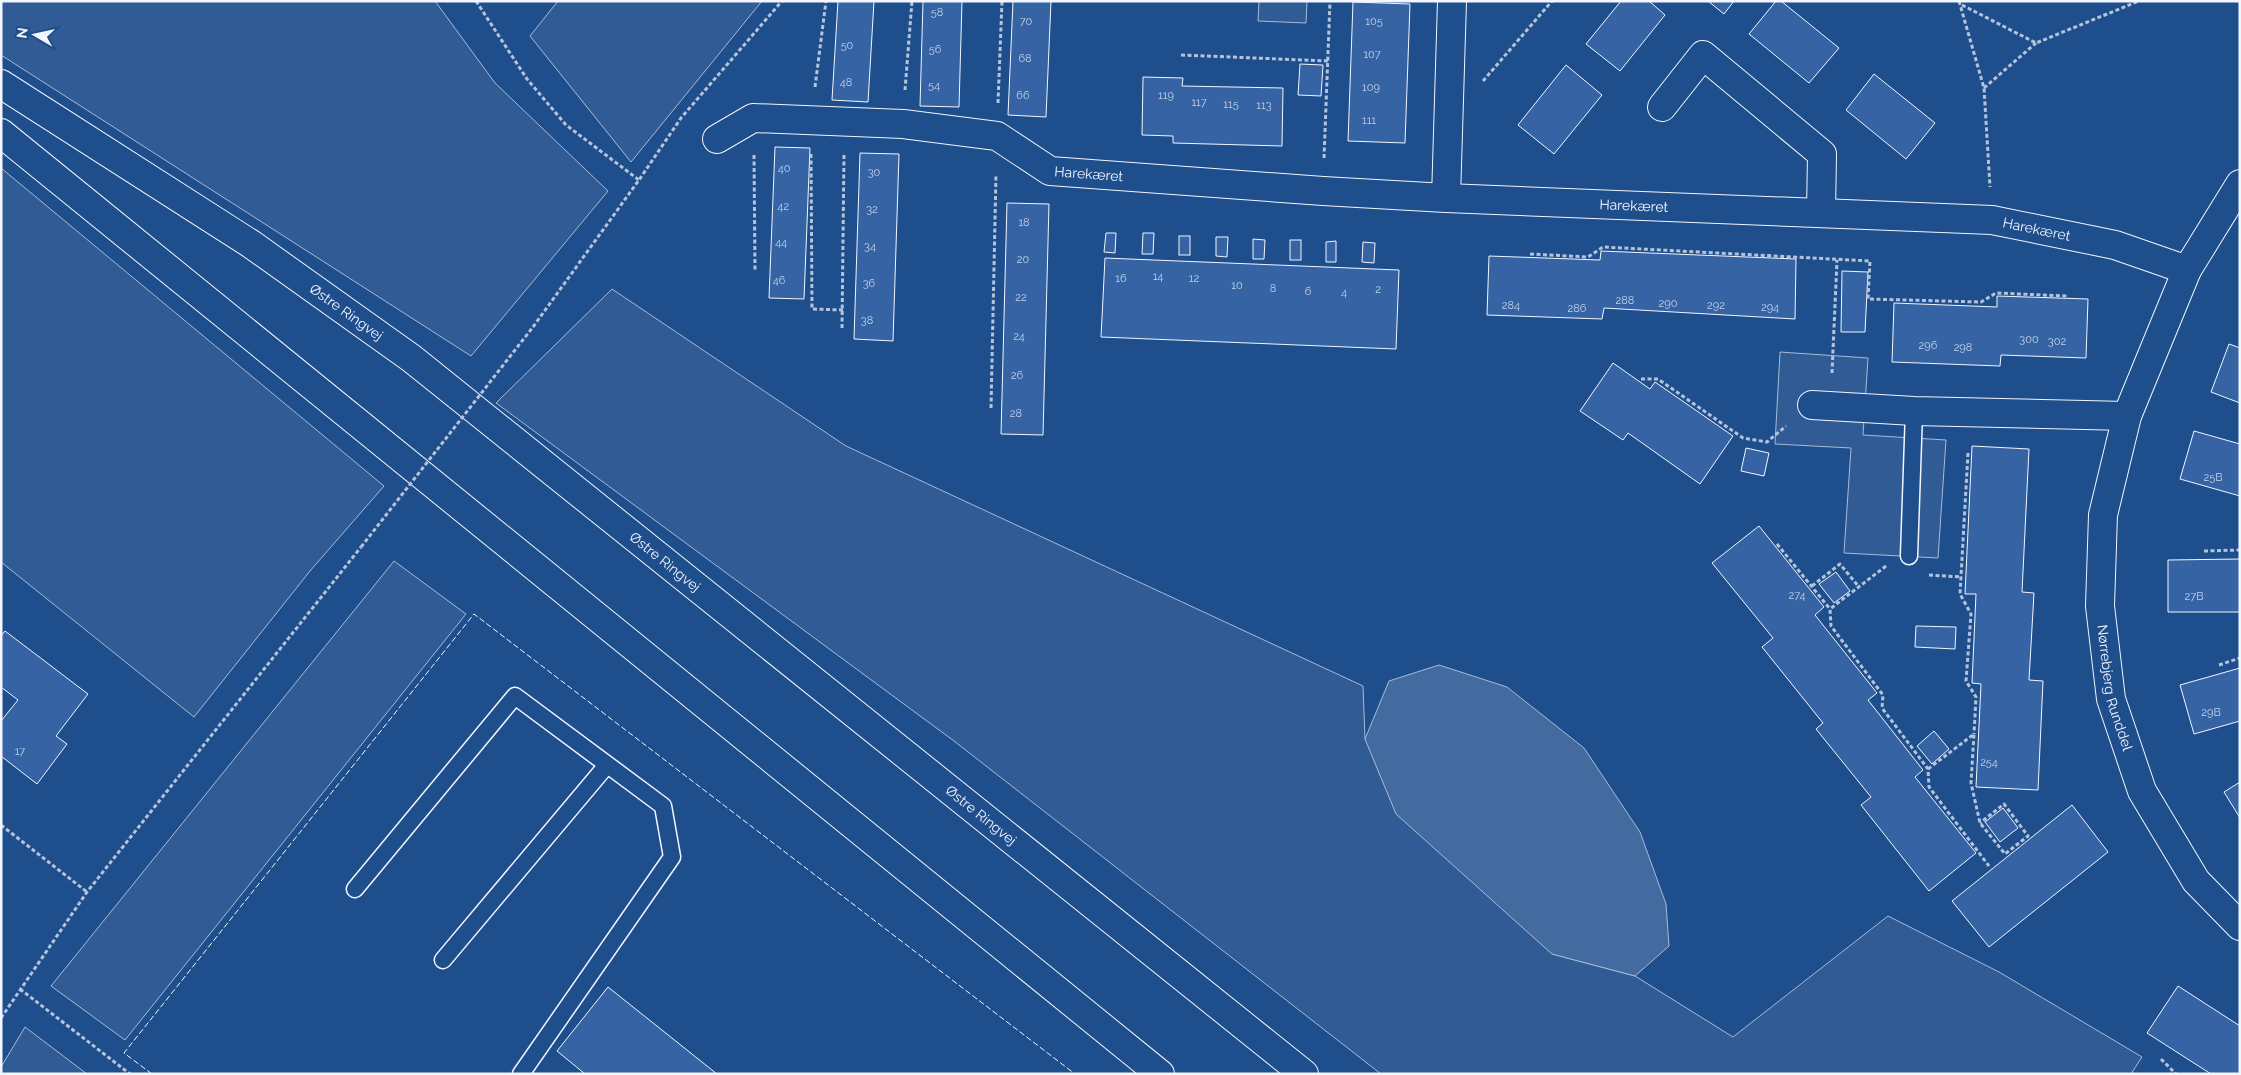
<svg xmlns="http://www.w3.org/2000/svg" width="2241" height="1075" viewBox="0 0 2241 1075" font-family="Raleway,sans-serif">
  <rect width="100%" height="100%" fill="#1f4e8c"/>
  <g fill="#305b95" stroke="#a8bbd7">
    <path d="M1,1H435L495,83L608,191L471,356L1,55Z"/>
    <path d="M558,1H762L631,162L530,36Z"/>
    <path d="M1259,1H1307L1306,23L1258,21Z"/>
    <path d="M1,168L384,486L310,571L194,717L1,562Z"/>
    <path d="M612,289L846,446L1363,686L1365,739L1552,954L1635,976L1733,1037L1888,916L1999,972L2142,1057L2131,1074H1381L954,741L496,403Z"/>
    <path d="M1780,352L1868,358L1863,435L1946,440L1938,558L1844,553L1851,448L1775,444Z"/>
    <path d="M394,561L466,614L125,1040L51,986Z"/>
    <path d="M25,1027L87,1074H1V1067Z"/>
  </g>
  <path fill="#446ba0" stroke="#a8bbd7" d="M1439,665L1507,687L1584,748L1640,832L1666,904L1669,946L1635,976L1552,954L1396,814L1365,739L1389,681Z"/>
  <g fill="#3563a3" stroke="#f2f6ff">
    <path d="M838,1H874L868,102L832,100Z"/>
    <path d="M923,1H962L959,107L920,106Z"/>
    <path d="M1013,1H1051L1046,117L1008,115Z"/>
    <path d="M1621,1H1649L1665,15L1620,71L1586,44Z"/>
    <path d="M1708,1H1734L1724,14Z"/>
    <path d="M1776,1H1781L1839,48L1809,83L1749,34Z"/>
    <path d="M1353,2L1410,4L1405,143L1348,141Z"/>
    <path d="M1300,64L1323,65L1321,96L1298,95Z"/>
    <path d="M1566,65L1602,95L1554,154L1518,125Z"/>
    <path d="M1874,74L1935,123L1906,159L1846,110Z"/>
    <path d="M1143,77L1183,78L1182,86L1283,88L1282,146L1173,143V136L1142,135Z"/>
    <path d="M775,147L810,148L804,299L769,298Z"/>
    <path d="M860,153L899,154L893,341L854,339Z"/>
    <path d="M1007,203L1049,204L1043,435L1001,434Z"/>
    <path d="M1106,233H1116L1115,253L1104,252Z"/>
    <path d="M1143,233H1154L1153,254H1142Z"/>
    <rect x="1179" y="236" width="11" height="19"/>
    <path d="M1216,237H1228L1227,257L1216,256Z"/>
    <path d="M1253,239L1265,240L1264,259H1253Z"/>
    <rect x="1290" y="240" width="11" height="20"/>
    <path d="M1336,241V262H1326V242Z"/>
    <path d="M1363,242L1375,243L1374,263L1362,262Z"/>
    <path d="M1601,251L1796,259L1795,319L1604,308L1602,319L1487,315L1489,256L1600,260Z"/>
    <path d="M1105,258L1399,270L1396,349L1101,337Z"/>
    <path d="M1842,271L1868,272L1865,332H1841Z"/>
    <path d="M1997,296L2088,299L2086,358L2001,355L2000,366L1892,362L1894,303L1997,307Z"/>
    <path d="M2229,344L2240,348V403L2211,392Z"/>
    <path d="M1613,363L1650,389L1655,382L1733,436L1700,484L1628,433L1623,440L1580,411Z"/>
    <path d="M2194,431L2240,444V496L2180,479Z"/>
    <path d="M1972,446L2029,449L2022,592L2034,593L2029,680L2043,681L2038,790L1976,787L1981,684L1972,683L1976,594H1965Z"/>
    <path d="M1746,448L1769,453L1764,476L1741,471Z"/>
    <path d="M1759,526L1824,607L1815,615L1877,693L1868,700L1923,770L1915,777L1976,853L1929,891L1861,805L1871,797L1816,729L1823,723L1762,647L1773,638L1712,563Z"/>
    <path d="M2240,559V612H2168V560Z"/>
    <path d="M1836,572L1850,591L1834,603L1819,584Z"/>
    <path d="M1916,626L1956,627L1955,649L1915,647Z"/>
    <path d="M5,631L88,694L56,736L67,744L37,784L1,756V721L18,700L1,687V636Z"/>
    <path d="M2240,668V721L2194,734L2180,685Z"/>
    <path d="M1934,731L1949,749L1932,764L1917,746Z"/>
    <path d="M2240,782V818L2224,792Z"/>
    <path d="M2072,805L2108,852L1989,947L1952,901Z"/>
    <path d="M2003,808L2018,828L2000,842L1985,822Z"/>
    <path d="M2178,986L2240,1026V1074H2211L2147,1033Z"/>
    <path d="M608,987L717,1074H585L557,1051Z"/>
  </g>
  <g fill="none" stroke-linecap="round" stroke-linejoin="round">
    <defs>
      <g id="lane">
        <path d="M1909,556L1914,411"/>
        <path d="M355,889L515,696L663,806L672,857L521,1074"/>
        <path d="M443,960L607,765"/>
      </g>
      <g id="street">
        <path d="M1662,107L1703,55L1822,154L1821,213"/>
        <path id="s1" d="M717,139L753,118L903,124L997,136L1050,171L1323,191L1446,198L1992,220L2115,245L2187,270"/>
        <path id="s2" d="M2240,184L2187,270L2127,416L2103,515L2100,606L2111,699L2142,791L2196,881L2240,926"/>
        <path d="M1446,198L1452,1"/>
        <path d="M1812,405L1914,411L2127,416"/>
      </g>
      <g id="secondary">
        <path id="s3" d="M1,84L251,244L411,358L1304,1074"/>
        <path d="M1,133L1160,1074"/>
      </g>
    </defs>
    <use href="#lane" stroke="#f2f6ff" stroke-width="19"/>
    <use href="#street" stroke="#f2f6ff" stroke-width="30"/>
    <use href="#secondary" stroke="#f2f6ff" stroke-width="30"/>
    <g stroke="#b3c4dc" stroke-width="3" stroke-dasharray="4 2.5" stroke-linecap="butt">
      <path d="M476,1L527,79L566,125L639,180"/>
      <path d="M1959,1L1984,88L1990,187"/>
      <path d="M1962,5L2036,43L2139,1"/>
      <path d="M1181,55L1328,61"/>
      <path d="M1483,81L1552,1"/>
      <path d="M815,87L826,1"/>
      <path d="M1984,88L2036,43"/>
      <path d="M905,90L912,1"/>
      <path d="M998,103L1002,1"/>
      <path d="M811,154L812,309L843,310"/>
      <path d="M754,155L755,272"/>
      <path d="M1324,158L1330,1"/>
      <path d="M1530,254L1588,257L1603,247L1870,261L1868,299L1981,302L1996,293L2067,296"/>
      <path d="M533,327L639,180L681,118L782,1"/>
      <path d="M842,328L844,153"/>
      <path d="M1832,373L1837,260"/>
      <path d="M1641,379H1658L1743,438L1767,442L1786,426"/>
      <path d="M991,408L996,174"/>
      <path d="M1968,453L1960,594L1971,614L1966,681L1976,697L1974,734"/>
      <path d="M1777,544L1830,609"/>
      <path d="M2204,551L2240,550"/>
      <path d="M1886,566L1830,609L1831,626L1883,695L1882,708L1928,769L1929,787L1989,866"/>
      <path d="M1929,575L1961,577"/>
      <path d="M1812,586L1840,564L1859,587"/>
      <path d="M2219,665L2240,658"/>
      <path d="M1928,769L1974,734L1971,783L1980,823L2005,854L2028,836L2004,804L1980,823"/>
      <path d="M1,825L87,892"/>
      <path d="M20,989L130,1074"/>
      <path d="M1,1018L87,892L361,547"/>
      <path d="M2161,1059L2176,1074"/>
    </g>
    <use href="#lane" stroke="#1f4e8c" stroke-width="16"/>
    <use href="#street" stroke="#1f4e8c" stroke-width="28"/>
    <use href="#secondary" stroke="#1f4e8c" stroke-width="28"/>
    <path stroke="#b3c4dc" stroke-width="3" stroke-dasharray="4 2.5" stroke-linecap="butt" d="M361,547L533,327"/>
    <path stroke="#f2f6ff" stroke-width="1" stroke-dasharray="6 2.5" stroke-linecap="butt" d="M152,1074L124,1053L474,614L1075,1074"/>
  </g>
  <g text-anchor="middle" stroke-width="4" stroke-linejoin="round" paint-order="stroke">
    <g font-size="11" fill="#c3d1e8">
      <text x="937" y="16">58</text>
      <text x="1026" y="25">70</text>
      <text x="1374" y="25">105</text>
      <text x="847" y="49">50</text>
      <text x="935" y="53">56</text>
      <text x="1372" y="58">107</text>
      <text x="1025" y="62">68</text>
      <text x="846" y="86">48</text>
      <text x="934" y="89">54</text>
      <text x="1371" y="91">109</text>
      <text x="1023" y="99">66</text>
      <text x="1166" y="99">119</text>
      <text x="1199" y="106">117</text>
      <text x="1231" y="108">115</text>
      <text x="1264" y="109">113</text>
      <text x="1369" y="124">111</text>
      <text x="784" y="172">40</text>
      <text x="874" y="176">30</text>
      <text x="783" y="210">42</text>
      <text x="872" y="213">32</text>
      <text x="1024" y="226">18</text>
      <text x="781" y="246">44</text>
      <text x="870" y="250">34</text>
      <text x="1023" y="263">20</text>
      <text x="1158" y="280">14</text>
      <text x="1121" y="282">16</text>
      <text x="1194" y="282">12</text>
      <text x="779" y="284">46</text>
      <text x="869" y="287">36</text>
      <text x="1237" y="289">10</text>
      <text x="1273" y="292">8</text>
      <text x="1378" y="293">2</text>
      <text x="1308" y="295">6</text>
      <text x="1344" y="296">4</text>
      <text x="1021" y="301">22</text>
      <text x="1625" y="304">288</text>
      <text x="1668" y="307">290</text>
      <text x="1511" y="309">284</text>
      <text x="1716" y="309">292</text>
      <text x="1770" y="311">294</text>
      <text x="1577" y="312">286</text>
      <text x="867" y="324">38</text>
      <text x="1019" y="340">24</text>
      <text x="2029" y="343">300</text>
      <text x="2057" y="345">302</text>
      <text x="1928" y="349">296</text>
      <text x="1963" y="351">298</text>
      <text x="1017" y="379">26</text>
      <text x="1016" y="417">28</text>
      <text x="2213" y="481">25B</text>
      <text x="1797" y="599">274</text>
      <text x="2194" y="600">27B</text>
      <text x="2211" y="716">29B</text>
      <text x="20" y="755">17</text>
      <text x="1989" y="766">254</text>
    </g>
    <g font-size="14" fill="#f2f6ff" stroke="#1f4e8c">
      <text dy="5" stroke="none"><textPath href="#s1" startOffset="389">Harekæret</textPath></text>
      <text dy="5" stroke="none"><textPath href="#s1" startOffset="935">Harekæret</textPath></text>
      <text dy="5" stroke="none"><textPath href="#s1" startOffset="1339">Harekæret</textPath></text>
      <text dy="5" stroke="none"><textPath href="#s3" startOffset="414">Østre Ringvej</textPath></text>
      <text dy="5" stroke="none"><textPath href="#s3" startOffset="819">Østre Ringvej</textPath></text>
      <text dy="5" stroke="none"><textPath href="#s2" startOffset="535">Nørrebjerg Runddel</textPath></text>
      <text dy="5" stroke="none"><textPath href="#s3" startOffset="1224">Østre Ringvej</textPath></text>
    </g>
  </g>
  <rect width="2241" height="1075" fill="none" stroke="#f2f6ff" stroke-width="5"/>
  <g transform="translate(35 35) rotate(279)" stroke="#1f4e8c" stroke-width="4" paint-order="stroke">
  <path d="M0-4L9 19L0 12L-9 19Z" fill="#f2f6ff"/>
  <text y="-8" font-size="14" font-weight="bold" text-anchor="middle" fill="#f2f6ff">N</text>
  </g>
</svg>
